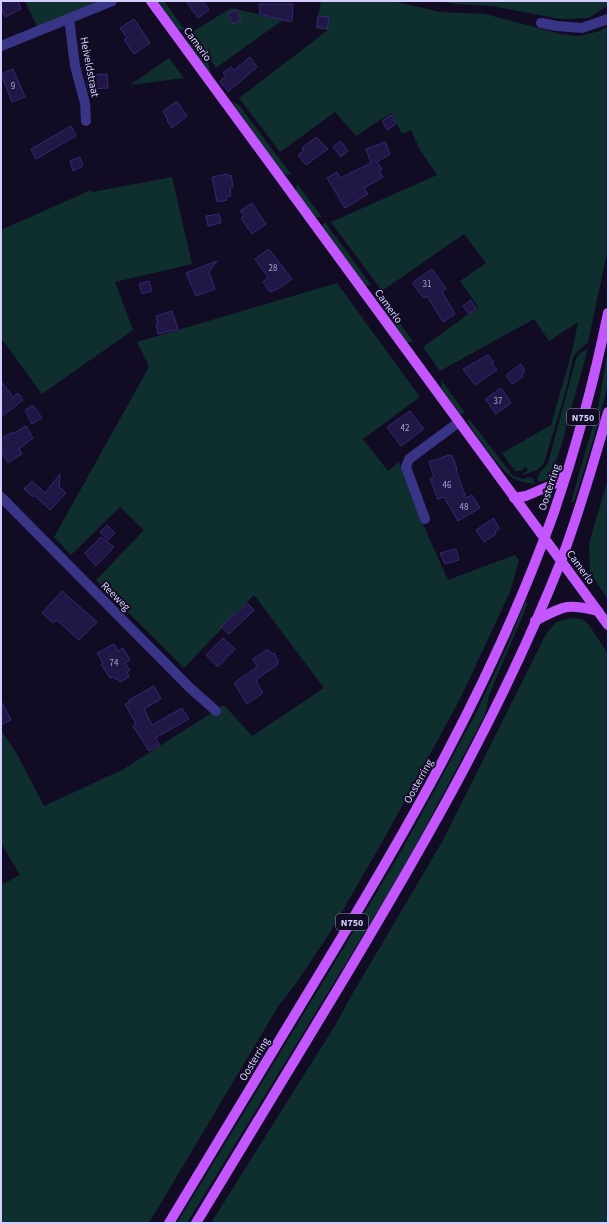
<svg xmlns="http://www.w3.org/2000/svg" width="609" height="1224" viewBox="0 0 609 1224" font-family="'Source Sans 3',sans-serif">
  <rect width="100%" height="100%" fill="#110c24"/>
  <g fill="#0f2e2e">
    <path d="M25,1H106L37,27Z"/>
    <path d="M157,1H164L184,29L182,30L177,29Z"/>
    <path d="M321,1H393L440,12L485,14L561,34L579,36L600,31L608,26V248L588,342L576,353L573,358L566,390L544,463C539,471 531,472 523,475L522,474L528,470L526,467L521,471H515L502,453L551,425L573,347L578,322L549,341L534,319L440,371L423,347L478,307L460,281L486,263L464,234L382,291L331,222L437,175L420,150L411,130L402,134L391,113L356,136L335,112L280,152L239,98L328,30L316,28Z"/>
    <path d="M439,1H608V4L606,7L589,18L560,19L492,6L455,4Z"/>
    <path d="M231,8L283,20L216,68L192,32Z"/>
    <path d="M188,34L208,61L211,75L186,41Z"/>
    <path d="M169,58L184,78L130,85Z"/>
    <path d="M231,101L239,105L291,174L288,175L283,174Z"/>
    <path d="M172,177L192,264L115,282L133,330L42,394L1,338V230L91,190L92,195V192Z"/>
    <path d="M297,184L322,217H314L296,191Z"/>
    <path d="M325,222L371,285L366,286L322,227Z"/>
    <path d="M337,283L420,397L363,439L388,471L399,462L418,513L448,580L515,555L519,560L510,592L461,697L389,830L329,934L295,985L279,1005L149,1223H1V885L20,875L1,843V730L17,754L44,806L122,770L224,705L252,736L324,688L254,595L184,668L96,580L144,530L120,507L71,555L54,537L149,367L137,342Z"/>
    <path d="M387,305L413,342H406L384,311Z"/>
    <path d="M588,348L560,450L549,479L539,482L537,478C539,472 544,469 548,463L576,359L579,354Z"/>
    <path d="M608,349V385L591,447L574,502H571L598,408Z"/>
    <path d="M442,381L465,413L460,414L441,388Z"/>
    <path d="M469,419L513,476L523,479L529,477L533,478L535,484C527,483 520,482 513,478C499,469 478,437 467,422Z"/>
    <path d="M608,479V599L590,573L589,543Z"/>
    <path d="M525,602L528,603L489,695L485,715L417,843L387,896L187,1223H177L358,924L404,846L440,780L477,711L508,644Z"/>
    <path d="M572,618L582,619L589,625L608,654V1223H211L336,1024L350,998L442,842L546,634L556,622Z"/>
  </g>
  <g fill="#211746" stroke="#382774">
    <path d="M1,1H18L21,9L5,17L1,7Z"/>
    <path d="M186,1H203L209,10L198,18Z"/>
    <path d="M259,4H293L292,21H287L260,14Z"/>
    <path d="M236,10L241,19L233,24L228,14Z"/>
    <path d="M318,16L329,17L327,29L317,27Z"/>
    <path d="M134,19L150,43L134,54L124,40L127,38L120,28Z"/>
    <path d="M250,57L257,67L228,92L220,81L226,76L223,73L231,67L234,70Z"/>
    <path d="M13,69L25,97L12,102L1,74Z"/>
    <path d="M107,74L108,88L88,89L86,75Z"/>
    <path d="M177,101L187,116L172,128L167,121L168,120L163,111Z"/>
    <path d="M391,115L396,124L387,130L382,121Z"/>
    <path d="M71,126L76,136L36,159L31,149Z"/>
    <path d="M316,137L328,149L306,165L298,155L304,150L302,148Z"/>
    <path d="M341,141L348,151L341,157L333,147Z"/>
    <path d="M385,142L390,154L377,162L382,169L379,170L383,177L364,188L368,194L345,208L327,178L337,172L340,178L371,163L366,149Z"/>
    <path d="M80,157L83,166L73,171L70,161Z"/>
    <path d="M227,174L228,176L231,175L233,187L230,188L231,196L226,197L227,200L217,202L212,177Z"/>
    <path d="M252,203L266,224L252,234L241,218L244,216L240,211Z"/>
    <path d="M219,214L221,223L208,226L206,216Z"/>
    <path d="M269,249L292,279L278,289L270,292L263,282L268,277L255,259Z"/>
    <path d="M217,261L209,272L215,289L196,296L186,273Z"/>
    <path d="M432,269L446,289L442,292L455,314L443,322L427,296L424,298L412,283Z"/>
    <path d="M149,281L152,291L142,294L139,284Z"/>
    <path d="M471,300L476,308L469,314L463,306Z"/>
    <path d="M172,311L178,329L158,334L156,324H158L156,316Z"/>
    <path d="M488,355L494,362L492,364L497,370L475,385L463,369Z"/>
    <path d="M521,364L525,371L522,374L523,377L512,384L506,375Z"/>
    <path d="M1,381L13,397L18,393L23,400L1,417Z"/>
    <path d="M501,388L511,403L496,414L485,399Z"/>
    <path d="M33,405L42,418L32,424L25,410Z"/>
    <path d="M410,411L424,429L401,446L387,427Z"/>
    <path d="M26,426L33,438L19,449L22,454L8,463L1,451V439L12,432L13,434Z"/>
    <path d="M449,455L450,456L452,455L457,469L456,470L466,498L472,495L480,508L458,521L444,497L438,499L430,479L434,477L429,462Z"/>
    <path d="M60,474L59,486L66,493L50,510L34,495L33,497L24,489L32,481L45,493Z"/>
    <path d="M494,518L499,529L495,532L496,534L484,542L476,530Z"/>
    <path d="M107,525L115,533L108,540L100,532Z"/>
    <path d="M101,537L114,547L96,566L85,553Z"/>
    <path d="M456,549L459,560L445,564L440,553Z"/>
    <path d="M62,591L97,622L79,640L57,620L53,623L42,613Z"/>
    <path d="M247,603L254,610L229,634L221,627L233,614L235,616Z"/>
    <path d="M223,638L235,649L218,667L206,655Z"/>
    <path d="M114,644L118,651L123,648L130,660L125,663L130,670L127,672L129,677L120,682L118,678L116,680L114,677L110,678L101,664L103,663L97,653Z"/>
    <path d="M268,649L272,654L274,653L279,662L277,663L278,665L262,675L256,681L263,693L247,704L234,683L257,667L253,659Z"/>
    <path d="M154,686L161,699L144,709L152,725L182,708L189,719L155,738L160,745L149,751L133,726L136,724L125,704L130,702L129,700Z"/>
    <path d="M1,701L11,720L1,725Z"/>
  </g>
  <g fill="none" stroke-linecap="round" stroke-linejoin="round">
    <g stroke="#383486" stroke-width="10">
      <path d="M69,18L75,66L85,103L86,121"/>
      <path d="M541,23L557,26L582,28L608,19"/>
      <path d="M1,46L112,1"/>
      <path d="M1,497L189,687L216,711"/>
      <path d="M425,519L406,467L409,459L459,422"/>
    </g>
    <g stroke="#c356ff" stroke-width="10">
      <path d="M151,1L608,625"/>
      <path d="M514,498L526,496L554,484L564,472"/>
      <path d="M535,621C564,606 566,603 598,611"/>
      <path d="M169,1223C218,1141 268,1060 317,978C408,829 494,680 553,515C576,449 594,381 608,313"/>
      <path d="M196,1223C244,1145 291,1066 339,987C421,850 502,711 561,561C579,512 594,462 608,412"/>
    </g>
  </g>
  <g text-anchor="middle" stroke-width="4" stroke-linejoin="round" paint-order="stroke">
    <g font-size="9" fill="#a8a1d1">
      <text x="13" y="89">9</text>
      <text x="273" y="271">28</text>
      <text x="427" y="287">31</text>
      <text x="498" y="404">37</text>
      <text x="405" y="431">42</text>
      <text x="447" y="488">46</text>
      <text x="464" y="510">48</text>
      <text x="114" y="666">74</text>
    </g>
    <g fill="#110c24" stroke="#9a94bd" stroke-width="1">
      <rect x="567" y="409" width="32" height="16" rx="3"/>
      <rect x="336" y="914" width="32" height="16" rx="3"/>
    </g>
    <g font-size="10" font-weight="bold" fill="#d5cfff">
      <text x="583" y="421">N750</text>
      <text x="352" y="926">N750</text>
    </g>
    <g font-size="11" fill="#d5cfff" stroke="#110c24">
      <text transform="translate(198 44) rotate(54)" y="4">Camerlo</text>
      <text transform="translate(90 67) rotate(79)" y="4">Heiveldstraat</text>
      <text transform="translate(389 306) rotate(54)" y="4">Camerlo</text>
      <text transform="translate(549 487) rotate(-72)" y="4">Oosterring</text>
      <text transform="translate(581 567) rotate(54)" y="4">Camerlo</text>
      <text transform="translate(116 596) rotate(45)" y="4">Reeweg</text>
      <text transform="translate(418 781) rotate(-61)" y="4">Oosterring</text>
      <text transform="translate(254 1059) rotate(-59)" y="4">Oosterring</text>
    </g>
  </g>
  <rect width="609" height="1224" fill="none" stroke="#d5cfff" stroke-width="4"/>
</svg>
